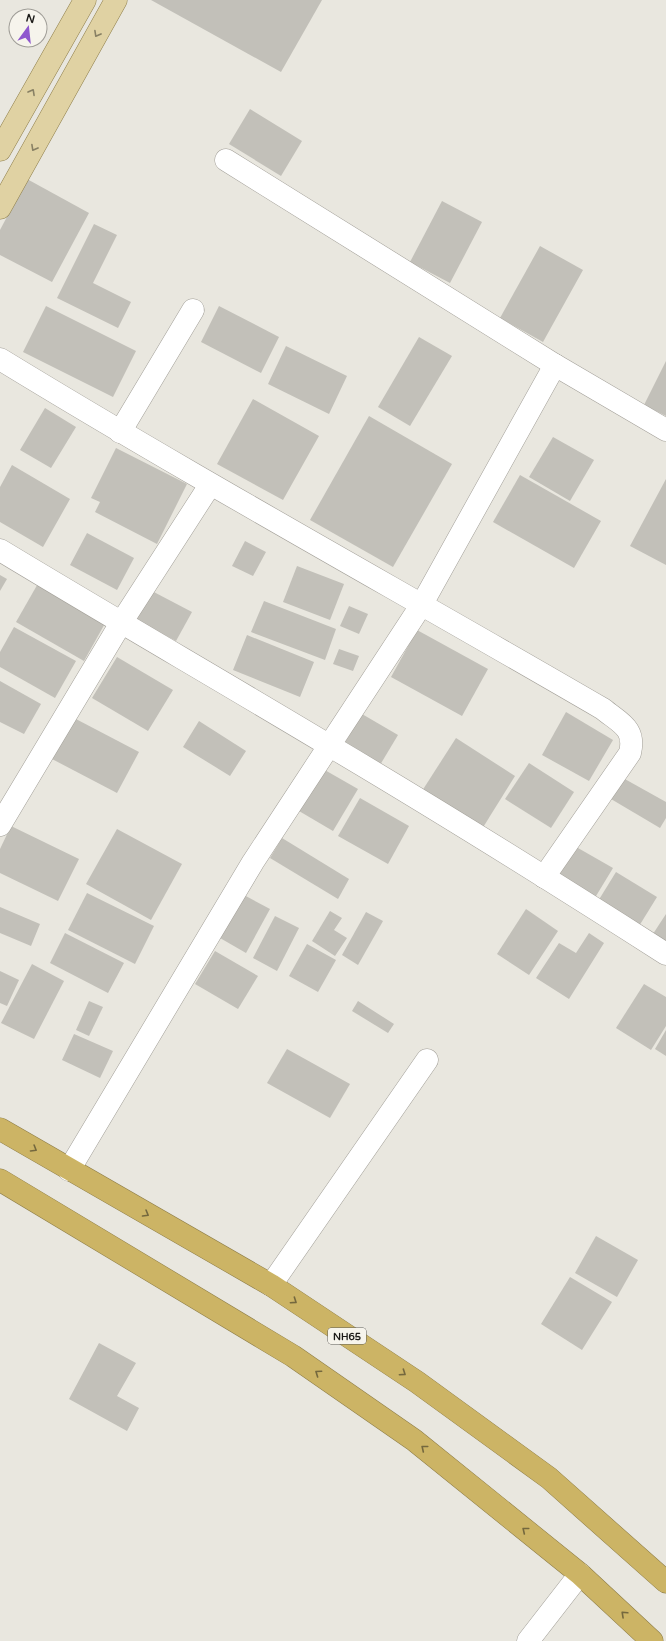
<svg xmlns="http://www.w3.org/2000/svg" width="666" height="1641" viewBox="0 0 666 1641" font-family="'Varela Round',sans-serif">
  <rect width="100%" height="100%" fill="#e9e7df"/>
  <g fill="#c2c0b9">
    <path d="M151,0H322L281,72Z"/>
    <path d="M250,109L302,141L281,176L229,144Z"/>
    <path d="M27,179L89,213L52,282L0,255V230Z"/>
    <path d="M442,201L482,222L450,283L410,262Z"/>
    <path d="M94,224L117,235L93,283L131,302L118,328L57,298Z"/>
    <path d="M540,246L583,270L543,342L500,318Z"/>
    <path d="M46,306L136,351L113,397L23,352Z"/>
    <path d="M219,306L279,337L261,373L201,342Z"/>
    <path d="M419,337L452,356L410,426L378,407Z"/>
    <path d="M286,346L347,376L329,414L268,384Z"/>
    <path d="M666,361V416L644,405Z"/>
    <path d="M253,399L319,436L283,500L217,464Z"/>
    <path d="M45,408L76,427L51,468L20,450Z"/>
    <path d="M369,416L452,464L393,567L310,520Z"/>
    <path d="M553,437L594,460L570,501L529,477Z"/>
    <path d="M116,448L187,484L157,544L95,512L100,502L91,498Z"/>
    <path d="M12,465L70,499L43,547L0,522V487Z"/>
    <path d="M520,475L601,521L574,568L493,522Z"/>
    <path d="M666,479V565L630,546Z"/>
    <path d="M87,533L134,558L117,590L70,565Z"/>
    <path d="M245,541L266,552L253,576L232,566Z"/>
    <path d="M297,566L344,584L330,620L283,602Z"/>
    <path d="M0,575L7,579L0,591Z"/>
    <path d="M40,580L108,618L84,661L16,622Z"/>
    <path d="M150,590L192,612L176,641L134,619Z"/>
    <path d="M264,601L336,629L325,660L251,632Z"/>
    <path d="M349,606L368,614L359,634L340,626Z"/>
    <path d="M14,627L76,661L55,698L0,667V652Z"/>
    <path d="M417,630L488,669L462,716L391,677Z"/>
    <path d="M247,635L314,662L300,697L233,670Z"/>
    <path d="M339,649L359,656L353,671L333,664Z"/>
    <path d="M117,657L173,690L148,731L92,698Z"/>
    <path d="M0,681L41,704L24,734L0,722Z"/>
    <path d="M566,712L613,740L589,781L542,755Z"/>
    <path d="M362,714L398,735L380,765L344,744Z"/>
    <path d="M74,718L139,752L117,793L52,759Z"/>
    <path d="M199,721L246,751L230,776L183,747Z"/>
    <path d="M456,738L515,776L482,829L422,791Z"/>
    <path d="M529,763L574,792L551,828L505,799Z"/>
    <path d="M323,769L358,789L333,831L299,811Z"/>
    <path d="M623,778L666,802V818L660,828L611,799Z"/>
    <path d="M360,798L409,826L388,864L338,836Z"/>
    <path d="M11,826L79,859L58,901L0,873V849Z"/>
    <path d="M117,829L182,864L151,920L86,884Z"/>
    <path d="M282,838L349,879L338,899L270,858Z"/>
    <path d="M571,844L613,868L593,901L552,877Z"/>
    <path d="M616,872L657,897L636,931L595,906Z"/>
    <path d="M87,893L154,926L135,964L68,930Z"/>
    <path d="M244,895L270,909L246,953L220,938Z"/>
    <path d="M0,907L40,924L31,946L0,933Z"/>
    <path d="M526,909L558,931L529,975L497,954Z"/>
    <path d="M330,911L342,918L334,930L347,938L335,956L312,941Z"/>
    <path d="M366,912L383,921L358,965L342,955Z"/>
    <path d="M666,914V950L649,940Z"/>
    <path d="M275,916L299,928L277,971L253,958Z"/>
    <path d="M65,933L124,963L108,993L50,963Z"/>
    <path d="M589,933L604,943L569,999L536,978L559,943L576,953Z"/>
    <path d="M307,944L336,960L318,992L289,976Z"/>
    <path d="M215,951L258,976L238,1009L195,984Z"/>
    <path d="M32,964L64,981L34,1039L1,1023Z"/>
    <path d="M0,971L19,980L7,1006L0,1003Z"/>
    <path d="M644,984L666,997V1026L651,1050L616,1028Z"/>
    <path d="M89,1001L103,1007L89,1036L76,1030Z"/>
    <path d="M358,1001L394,1024L388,1033L352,1011Z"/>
    <path d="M666,1030V1056L655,1049Z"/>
    <path d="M74,1034L113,1051L100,1078L62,1060Z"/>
    <path d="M287,1049L350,1084L330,1118L267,1083Z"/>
    <path d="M596,1236L638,1260L617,1297L575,1273Z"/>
    <path d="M570,1277L612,1302L582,1350L541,1324Z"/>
    <path d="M99,1343L136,1363L117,1396L139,1408L127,1431L69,1399Z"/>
  </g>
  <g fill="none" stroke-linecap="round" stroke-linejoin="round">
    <defs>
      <g id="minor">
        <path d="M226,160L555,365L666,430"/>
        <path d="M0,359C198,480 402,592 603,709C620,723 636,728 630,753L544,877"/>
        <path d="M120,432L193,310"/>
        <path d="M0,550C109,616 220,680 330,746C443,813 555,883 666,954"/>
        <path d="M0,825L121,623L210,485"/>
        <path d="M69,1170L253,862L422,604L555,365"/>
        <path d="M271,1285L427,1060"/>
        <path d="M528,1641L580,1574"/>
      </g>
      <g id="major">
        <path d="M0,150L85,0"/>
        <path d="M0,208L116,0"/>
      </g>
      <g id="highway">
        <path d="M0,1129L271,1285L417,1382L549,1478L666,1582"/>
        <path d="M0,1180L293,1356L414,1440L580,1574L652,1641"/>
      </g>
    </defs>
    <use href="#minor" stroke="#a29f98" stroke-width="23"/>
    <use href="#major" stroke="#8e7e4a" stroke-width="23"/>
    <use href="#highway" stroke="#8e7e4a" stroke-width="23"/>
    <use href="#minor" stroke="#fff" stroke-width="22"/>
    <use href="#major" stroke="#e0d2a3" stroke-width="22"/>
    <use href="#highway" stroke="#ccb465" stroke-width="22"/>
  </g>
  <defs><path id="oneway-chevron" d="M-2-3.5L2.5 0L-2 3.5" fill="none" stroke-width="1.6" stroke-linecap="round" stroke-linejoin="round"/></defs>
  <g stroke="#888064">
    <use href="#oneway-chevron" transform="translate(97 34) rotate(119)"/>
    <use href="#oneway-chevron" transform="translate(32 92) rotate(-61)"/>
    <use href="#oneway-chevron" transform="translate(34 148) rotate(119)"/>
  </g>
  <g stroke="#74683e">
    <use href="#oneway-chevron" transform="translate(34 1149) rotate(31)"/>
    <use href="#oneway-chevron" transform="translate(146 1214) rotate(30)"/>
    <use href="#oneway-chevron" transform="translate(294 1301) rotate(34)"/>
    <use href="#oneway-chevron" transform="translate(318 1373) rotate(-145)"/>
    <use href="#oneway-chevron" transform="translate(403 1373) rotate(34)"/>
    <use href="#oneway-chevron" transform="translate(424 1448) rotate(-141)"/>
    <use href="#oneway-chevron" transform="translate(525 1530) rotate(-141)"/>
    <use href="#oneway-chevron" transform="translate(624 1614) rotate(-137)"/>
  </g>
  <g text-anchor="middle" stroke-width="3.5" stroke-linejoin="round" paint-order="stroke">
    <rect fill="#f6f4ec" stroke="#5d5c58" stroke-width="1" x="328" y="1328" width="38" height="16" rx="3"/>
    <g font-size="10" font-weight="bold" fill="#1c1b18">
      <text x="347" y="1340">NH65</text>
    </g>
  </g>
  <g transform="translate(28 28) rotate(15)"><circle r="19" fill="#f6f4ec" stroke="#9f9d97"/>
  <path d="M0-3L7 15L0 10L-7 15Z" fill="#8f57ce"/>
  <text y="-6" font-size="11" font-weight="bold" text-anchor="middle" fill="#1c1b18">N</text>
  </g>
</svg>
